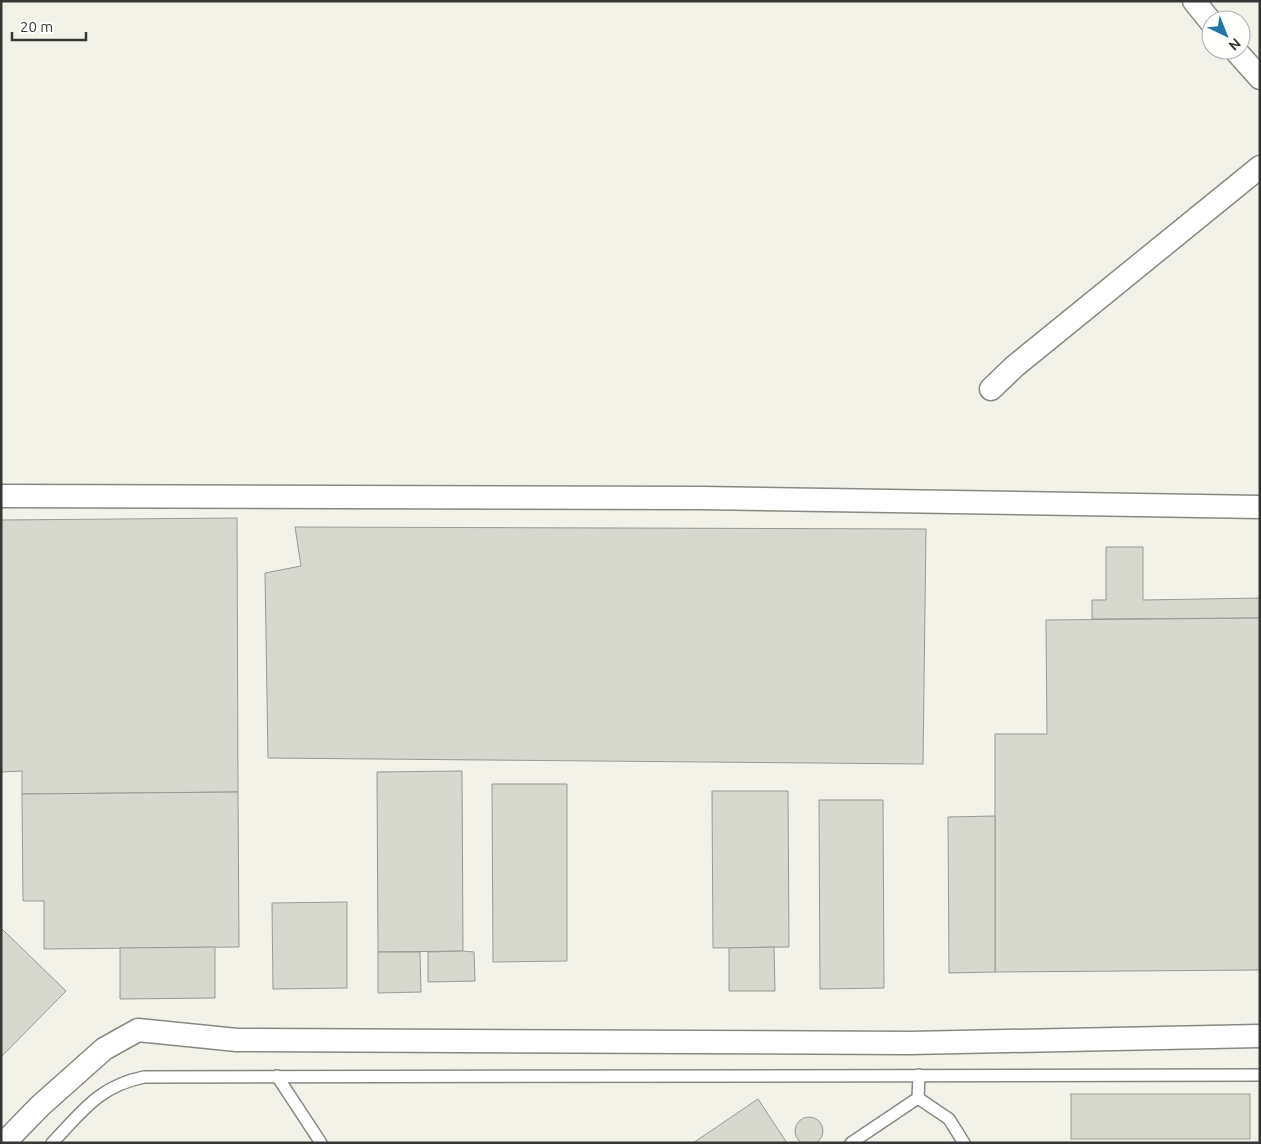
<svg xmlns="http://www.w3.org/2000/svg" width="1261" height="1144" viewBox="0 0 1261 1144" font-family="Ubuntu,sans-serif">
  <rect width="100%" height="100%" fill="#f2f2e9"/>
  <g fill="#d7d8ce" stroke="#9a9b92">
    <path d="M237,518L238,792L22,794V771L1,772V520Z"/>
    <path d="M295,527L926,529L923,764L268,758L265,573L301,566Z"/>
    <path d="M1106,547H1143V600L1260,598V618L1092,619V600H1106Z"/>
    <path d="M1260,618V970L995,972V734H1047L1046,620Z"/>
    <path d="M462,771L463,951L378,952L377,772Z"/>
    <path d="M492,784H567V961L493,962Z"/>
    <path d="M712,791H788L789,947L713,948Z"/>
    <path d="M238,792L239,947L44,949V901H23L22,794Z"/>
    <path d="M819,800H883L884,988L820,989Z"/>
    <path d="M995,816V972L949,973L948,817Z"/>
    <path d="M347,902V988L273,989L272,903Z"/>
    <path d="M1,928L66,991L1,1057Z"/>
    <path d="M215,947V998L120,999V948Z"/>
    <path d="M774,947L775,991H729V948Z"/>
    <path d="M463,951L474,952L475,981L428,982V952Z"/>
    <path d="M378,952H420L421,992L378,993Z"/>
    <rect x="1071" y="1094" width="179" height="45"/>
    <path d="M758,1099L787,1143H693Z"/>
    <circle cx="809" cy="1131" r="14"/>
  </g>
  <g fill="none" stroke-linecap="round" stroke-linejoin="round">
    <defs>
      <g id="lane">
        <path d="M277,1076L321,1143"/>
        <path d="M918,1098L949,1119L964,1143"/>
        <path d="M52,1143C82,1112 99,1086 144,1077L1260,1075"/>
        <path d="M851,1143L918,1098L919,1075"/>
      </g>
      <g id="street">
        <path d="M1194,1L1211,22"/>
        <path d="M1235,50L1260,78"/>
        <path d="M991,389L1015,366L1260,167"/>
        <path d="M1,496L701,498L1260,507"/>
        <path d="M4,1143L40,1106L104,1049L138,1030L237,1040L910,1043L1260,1036"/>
      </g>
    </defs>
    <use href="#lane" stroke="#888980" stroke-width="14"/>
    <use href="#street" stroke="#888980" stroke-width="25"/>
    <use href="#lane" stroke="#fff" stroke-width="11"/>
    <use href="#street" stroke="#fff" stroke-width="22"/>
  </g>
  <rect width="1261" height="1144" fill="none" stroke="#373834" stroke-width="5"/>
  <g transform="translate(1226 35) rotate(137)"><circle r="24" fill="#fffffd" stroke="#afafad"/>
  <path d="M0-4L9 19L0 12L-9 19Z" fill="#2378a8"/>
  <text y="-8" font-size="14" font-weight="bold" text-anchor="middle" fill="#373834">N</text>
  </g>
  <path d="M12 32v8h74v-8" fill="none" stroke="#373834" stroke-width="2.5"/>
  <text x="20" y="32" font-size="15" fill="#373834" stroke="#fffffd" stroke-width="4" paint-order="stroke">20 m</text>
</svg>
